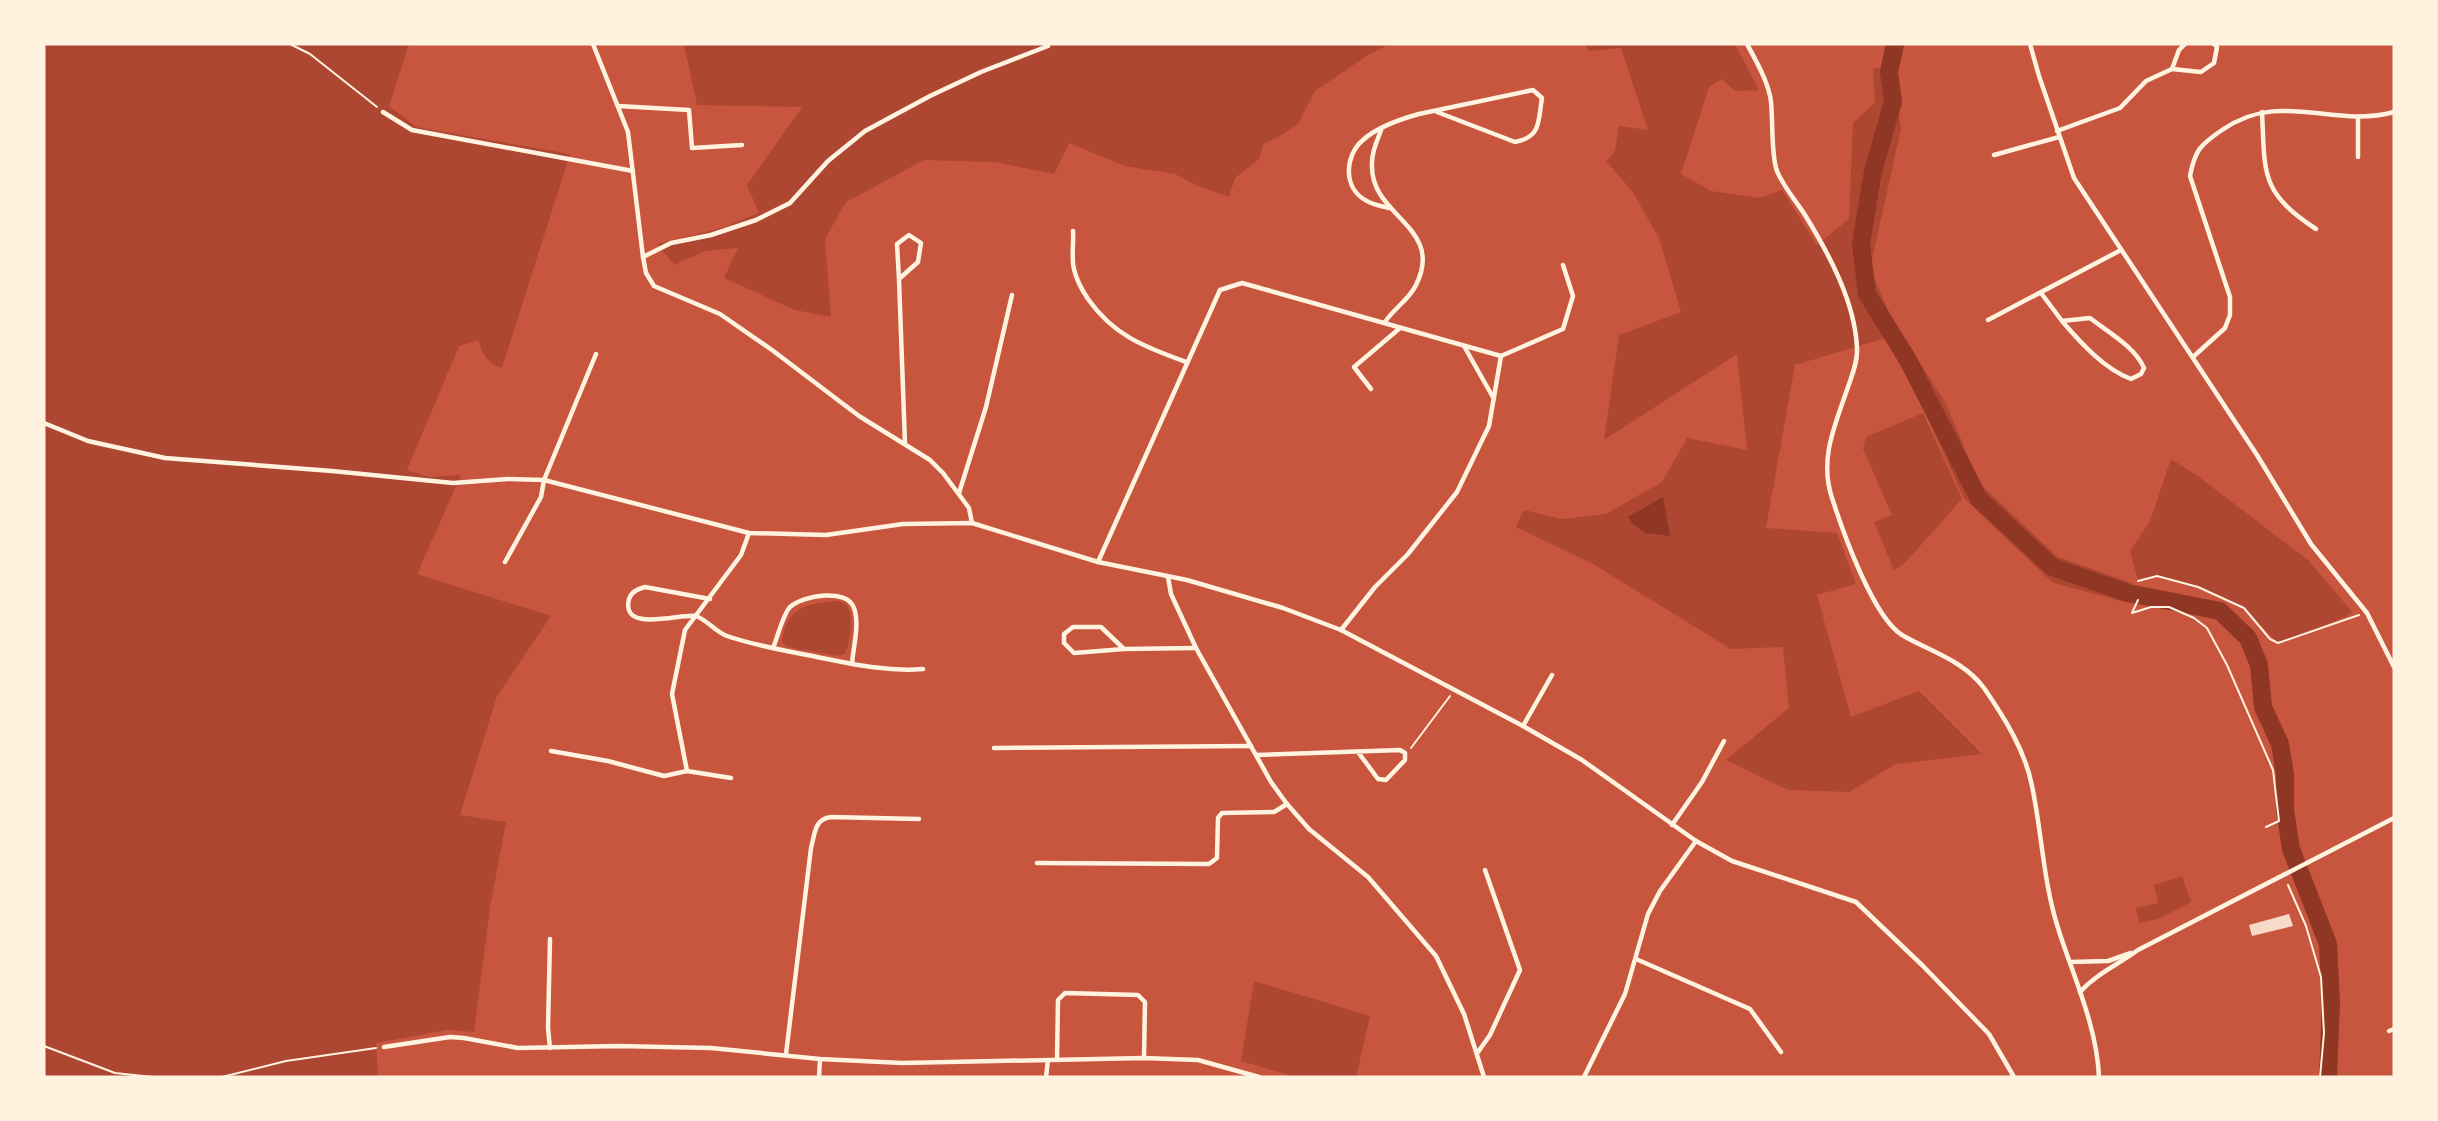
<svg xmlns="http://www.w3.org/2000/svg" width="2438" height="1121" viewBox="0 0 2438 1121" font-family="Literata,serif">
  <rect width="100%" height="100%" fill="#c8553d"/>
  <g fill="#ae4732">
    <path d="M44,44H409L389,106L416,127L570,154L502,368C487,364 483,354 478,340L459,346L407,470L430,477L461,475L417,574L551,616L497,696L460,815L506,822L490,907L474,1032L447,1030L376,1043L378,1077H44Z"/>
    <path d="M684,44H1390L1368,55L1315,91L1298,124L1278,137L1263,144L1259,159L1235,178L1229,197L1198,186L1175,174L1125,166L1069,143L1054,174L995,162L924,160L846,202L825,239L831,317L795,310L724,278L738,248L705,251L674,265L657,244L722,228L759,213L747,185L802,107L697,105Z"/>
    <path d="M1585,44H1735L1759,90L1735,91L1722,79L1709,87L1681,174L1711,191L1760,198L1782,190L1817,245L1849,219L1853,123L1875,103L1873,69L1893,66L1901,129L1870,268L1892,319L1946,404L1980,484L2058,557L2132,583L2129,603L2053,583L1964,498L1925,412L1886,338L1795,365L1766,528L1837,533L1856,584L1817,595L1851,717L1919,691L1982,754L1896,764L1849,792L1788,790L1726,760L1789,708L1783,647L1731,649L1593,564L1516,527L1524,510L1562,519L1606,514L1662,482L1687,438L1747,450L1737,354L1604,440L1619,335L1681,312L1659,238L1632,191L1606,161L1615,151L1619,126L1648,130L1621,48L1589,51Z"/>
    <path d="M1923,413L1962,499L1904,564L1894,570L1874,522L1892,515L1863,449L1866,437Z"/>
    <path d="M2171,459L2199,477L2308,560L2352,612L2345,617L2278,643L2244,608L2198,587L2157,576L2138,581L2130,551L2150,521Z"/>
    <path d="M833,601C839,601 845,602 848,607C854,616 850,646 845,654L838,656L787,647L782,642C786,608 804,605 833,601Z"/>
    <path d="M2182,876L2191,902L2158,919L2139,923L2136,908L2158,903L2154,885Z"/>
    <path d="M1254,981L1370,1016L1356,1077H1296L1241,1061Z"/>
  </g>
  <path fill="#8f3625" d="M1663,497L1670,536L1645,533L1633,524L1628,517Z"/>
  <g fill="none" stroke-linecap="round" stroke-linejoin="round">
    <path stroke="#8f3625" stroke-width="18" d="M1895,44L1889,72L1893,102L1873,171L1861,244L1867,294L1908,360L1979,499L2052,567L2128,593L2220,611L2248,638L2259,665L2263,707L2280,744L2285,774V810L2291,849L2328,944L2331,1003L2328,1077"/>
  </g>
  <path fill="#f7dbc8" d="M2289,914L2293,926L2252,936L2249,925Z"/>
  <g fill="none" stroke-linecap="round" stroke-linejoin="round">
    <g stroke="#fff3e0" stroke-width="2">
      <path d="M290,44L310,54L377,107"/>
      <path d="M2138,581L2157,576L2198,587L2244,608L2270,639L2278,643L2359,615"/>
      <path d="M2138,600L2132,613L2151,607H2169L2194,618L2207,628L2227,665L2273,770L2279,821L2266,827"/>
      <path d="M1411,748L1450,696"/>
      <path d="M2288,885L2306,926L2321,977L2324,1033L2320,1077"/>
      <path d="M44,1046L115,1073L153,1077"/>
      <path d="M222,1077L286,1061L376,1048"/>
    </g>
    <g stroke="#fff3e0" stroke-width="4.5">
      <path d="M593,44L628,132L643,257L646,273L654,286L720,314L772,350L859,416L930,460L943,473L969,508L972,523"/>
      <path d="M1747,44C1756,61 1769,83 1771,102C1773,120 1771,156 1777,171C1783,186 1796,201 1805,215C1829,254 1855,302 1857,348C1858,361 1852,375 1848,387C1835,425 1819,459 1832,498C1843,532 1873,617 1902,635C1931,652 1963,660 1984,688C2004,717 2025,750 2032,786C2042,833 2043,881 2058,928C2073,976 2097,1026 2099,1077"/>
      <path d="M2030,44L2039,76L2074,178L2257,455L2311,544L2367,613L2394,667"/>
      <path d="M2172,69L2179,50L2185,44"/>
      <path d="M618,106L689,110L692,148L742,145"/>
      <path d="M383,112L412,130L633,171"/>
      <path d="M2262,112C2265,174 2260,192 2316,229"/>
      <path d="M1381,130C1377,142 1371,153 1372,167C1372,217 1445,227 1416,285C1409,300 1394,308 1385,322"/>
      <path d="M2057,131L2120,108L2146,81L2172,69L2201,72L2214,63L2217,47L2214,44"/>
      <path d="M1994,155L2059,137"/>
      <path d="M2358,157V118"/>
      <path d="M1389,208C1382,206 1373,205 1367,201C1343,189 1344,156 1363,140C1377,127 1401,119 1419,114L1533,90L1542,98C1538,120 1542,137 1515,142L1437,112"/>
      <path d="M1073,231C1074,243 1071,258 1074,269C1076,279 1082,290 1088,299C1114,336 1145,347 1186,362"/>
      <path d="M643,257L671,243L711,235L756,220L790,203L828,161L865,131L930,96L981,72L1048,46"/>
      <path d="M899,279L897,244L909,235L921,243L918,262L899,279L905,444"/>
      <path d="M2041,293L2062,321L2090,318C2108,332 2135,347 2144,368L2141,374L2131,379C2104,369 2080,342 2062,321"/>
      <path d="M1988,320L2121,250"/>
      <path d="M1464,346L1494,399"/>
      <path d="M1501,356L1563,329L1573,296L1563,265"/>
      <path d="M2193,357L2225,328L2230,315V297L2190,176C2195,150 2200,145 2222,130C2281,89 2332,129 2394,112"/>
      <path d="M1371,389L1354,367L1400,328"/>
      <path d="M44,423L88,441L165,458L332,471L453,483L508,479L544,480L749,533L826,535L903,524L972,523L1098,562L1187,580L1283,608L1341,630L1523,726L1582,760L1696,841L1732,861L1856,902L1923,966L1989,1034L2014,1077"/>
      <path d="M959,493L986,407L1012,295"/>
      <path d="M505,562L541,497L544,480L596,354"/>
      <path d="M1098,562L1220,290L1242,283L1501,356L1489,426L1457,492L1408,554L1375,587L1341,630"/>
      <path d="M1168,577L1171,594L1196,648L1271,782L1287,804L1309,829L1368,877L1436,956L1464,1014L1484,1077"/>
      <path d="M710,599L645,587C638,589 632,591 629,599C620,634 682,613 696,616C707,620 716,632 727,636C756,646 787,651 817,657C852,664 887,672 923,669"/>
      <path d="M773,648C777,639 783,614 790,607C803,595 847,588 854,608C860,624 853,648 852,664"/>
      <path d="M1124,649L1074,653L1064,643V634L1073,627H1101L1124,649L1196,648"/>
      <path d="M1523,726L1552,675"/>
      <path d="M994,748L1251,746"/>
      <path d="M551,751L608,761L664,776L687,771L731,778"/>
      <path d="M1257,755L1400,750L1405,753V760L1386,780L1378,779L1358,752"/>
      <path d="M687,771L672,694L685,630L741,555L749,533"/>
      <path d="M1672,825L1702,782L1724,741"/>
      <path d="M1037,863L1209,864L1217,858L1218,818L1222,813L1274,812L1287,804"/>
      <path d="M1636,959L1750,1009L1781,1052"/>
      <path d="M2071,962L2108,961L2131,953"/>
      <path d="M2080,992C2096,974 2119,964 2138,950L2394,818"/>
      <path d="M2389,1031L2394,1029"/>
      <path d="M384,1047L450,1037L464,1038L518,1048L619,1046L711,1048L820,1059L902,1063L1144,1058L1198,1060L1259,1077"/>
      <path d="M550,1048L548,1028L550,939"/>
      <path d="M1478,1052L1490,1035L1520,970L1485,870"/>
      <path d="M786,1054L811,848C815,834 814,819 831,817L919,819"/>
      <path d="M1057,1060L1058,1000L1065,993L1138,995L1145,1002L1144,1058"/>
      <path d="M819,1077L820,1059"/>
      <path d="M1046,1077L1048,1060"/>
      <path d="M1584,1077L1625,994L1648,914L1660,891L1696,841"/>
    </g>
  </g>
  <rect width="2438" height="1121" fill="none" stroke="#fff3e0" stroke-width="91"/>
</svg>
